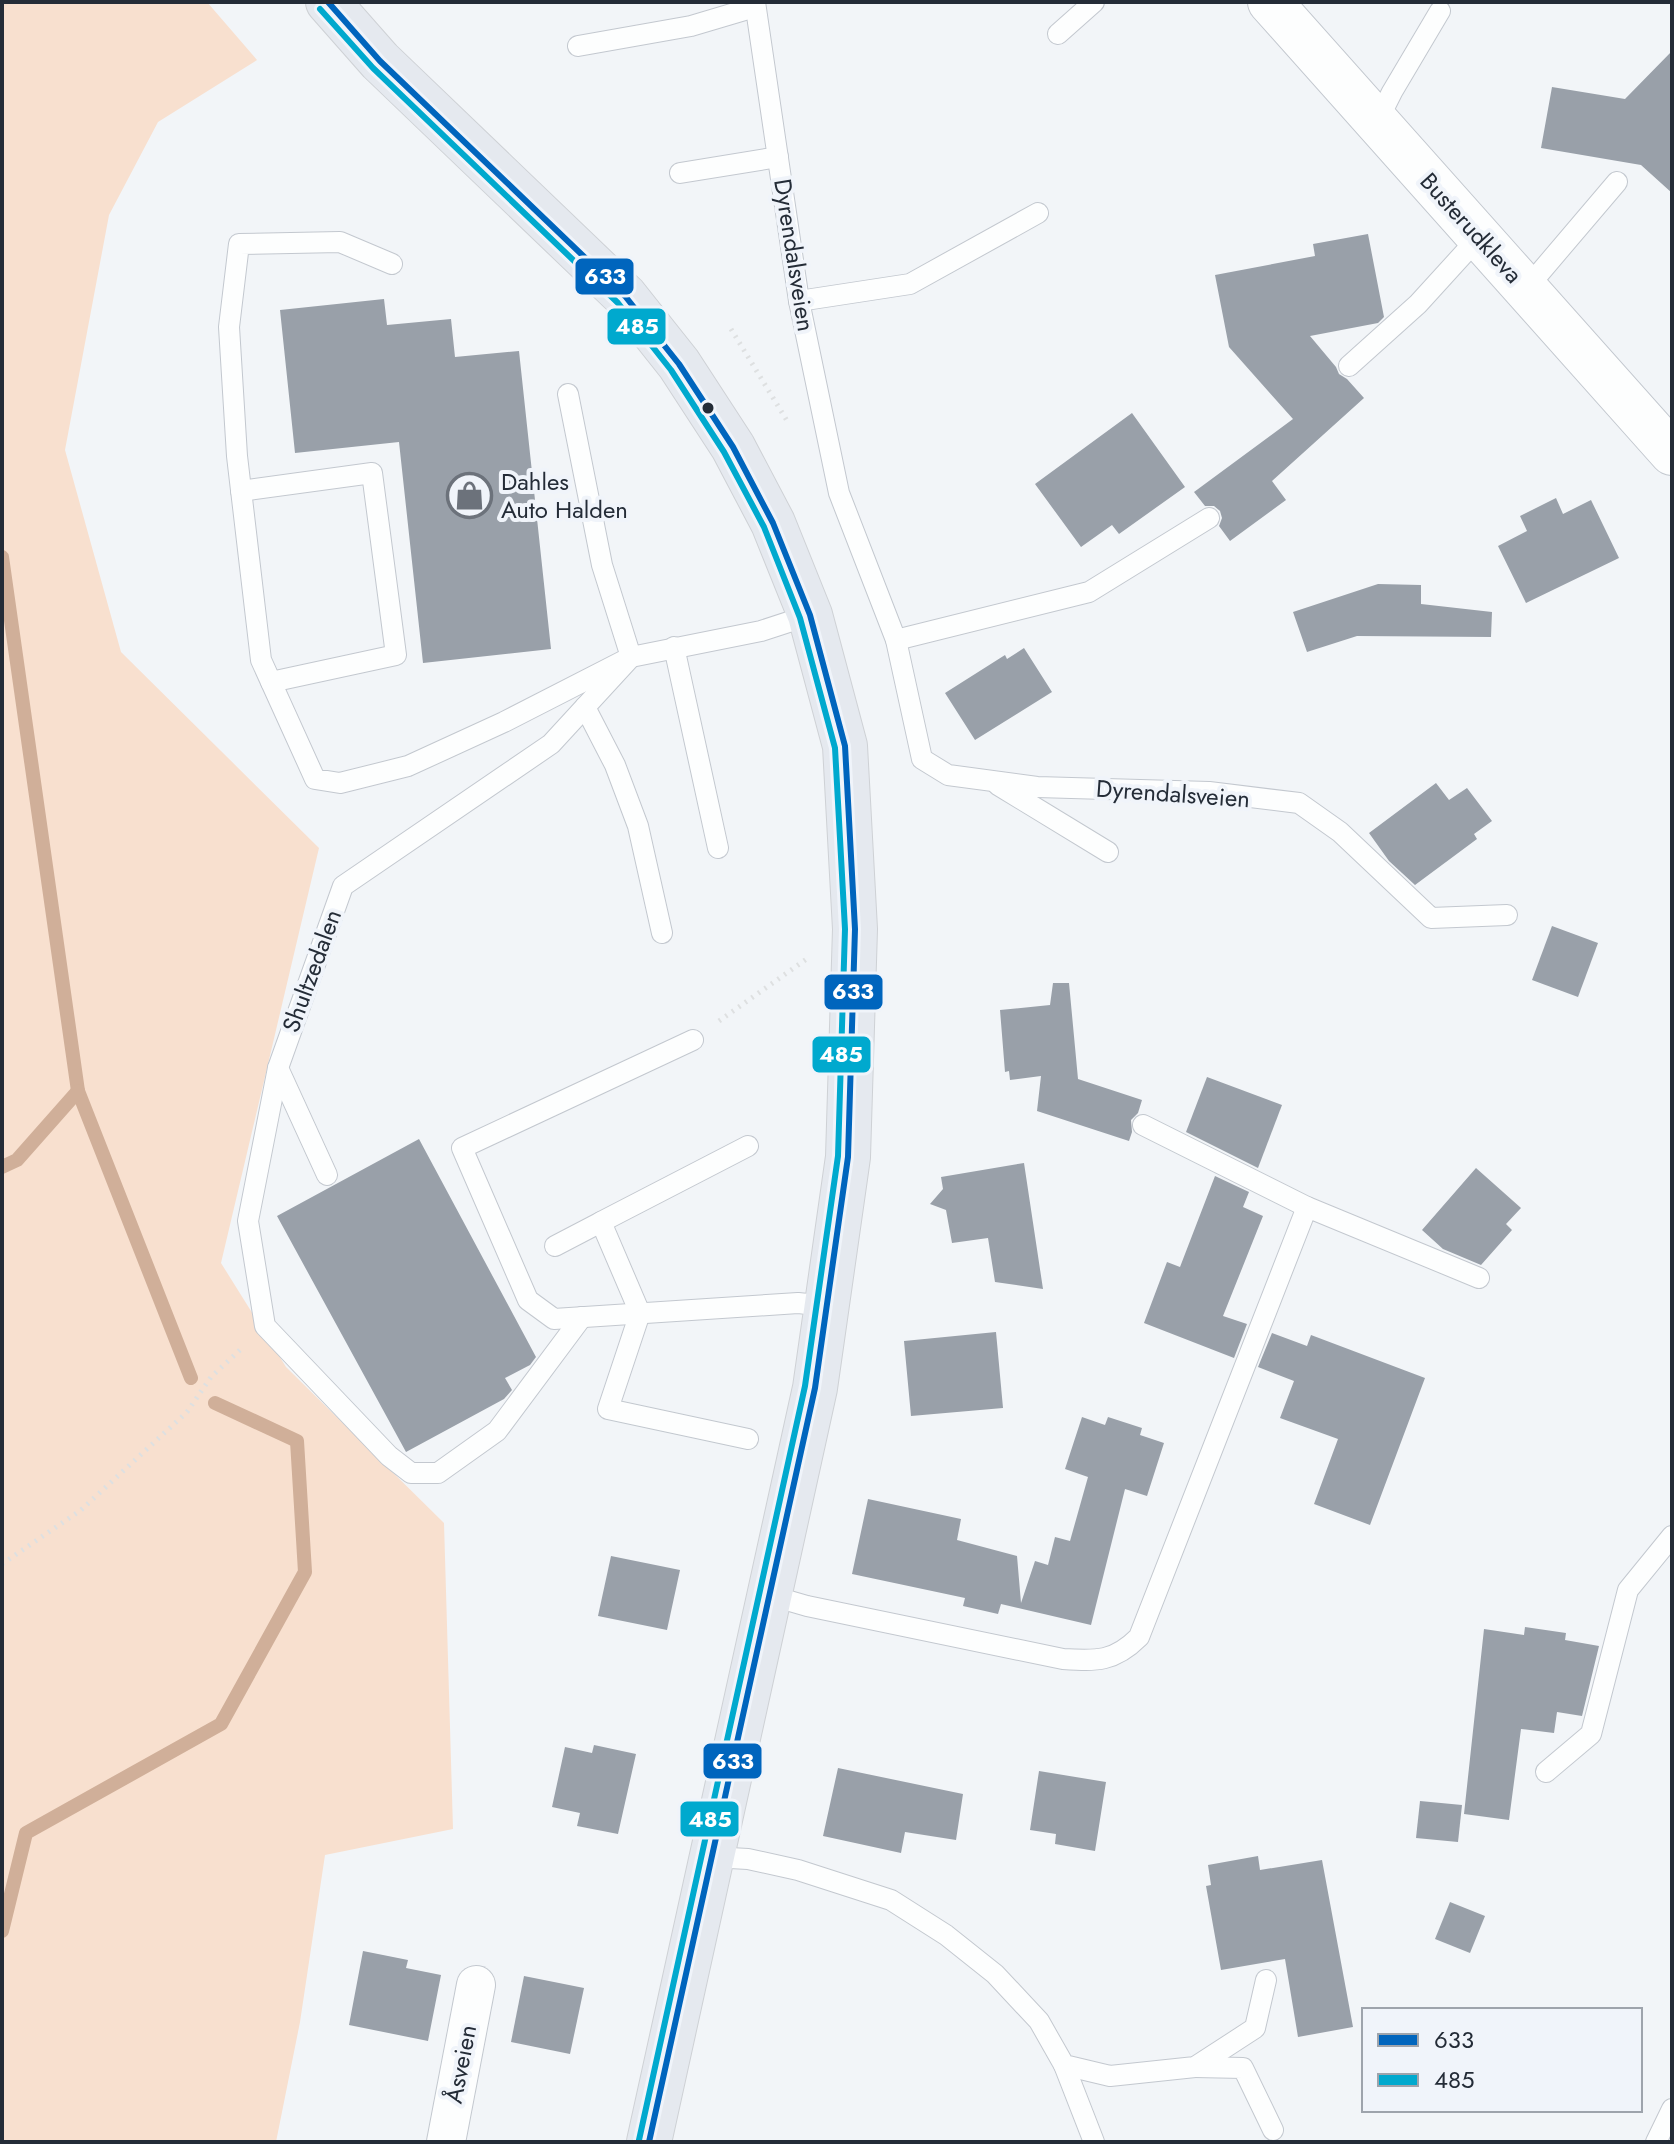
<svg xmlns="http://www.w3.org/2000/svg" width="1674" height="2144" viewBox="0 0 1674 2144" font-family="Jost,sans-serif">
  <rect width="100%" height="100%" fill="#f2f5f8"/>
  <path fill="#f8e0cf" d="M2,2H207L257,60L158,122L109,215L65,450L121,652L319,848L221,1263L286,1367L444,1523L453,1829L325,1855L300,2022L276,2142H2Z"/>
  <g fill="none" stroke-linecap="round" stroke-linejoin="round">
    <g stroke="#d0af99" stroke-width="14">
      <path d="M2,557L78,1091L191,1378"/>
      <path d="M2,1167L17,1160L78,1091"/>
      <path d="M2,1931L26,1833L221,1724L305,1572L297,1441L215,1403"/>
    </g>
  </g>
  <g fill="#99a0a9">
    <path d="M1672,51V193L1641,165L1541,148L1552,87L1625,99Z"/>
    <path d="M1368,234L1384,317L1378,323L1310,336L1336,367L1339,374L1347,379L1364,398L1272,481L1286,500L1230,541L1219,526L1222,518L1220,511L1214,506H1205L1194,492L1293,419L1229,347L1215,275L1315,256L1313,244Z"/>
    <path d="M384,299L387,325L451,319L455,357L519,351L551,649L423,663L399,442L295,453L280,310Z"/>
    <path d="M1132,413L1185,487L1119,534L1112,525L1081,547L1035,484Z"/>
    <path d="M1556,498L1563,514L1591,500L1619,558L1526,603L1498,546L1527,531L1520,516Z"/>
    <path d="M1378,584L1421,585V604L1492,612L1491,637L1357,636L1307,652L1293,612Z"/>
    <path d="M1024,648L1052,692L975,740L945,693L1005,655L1007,659Z"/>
    <path d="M1436,783L1449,800L1467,788L1492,821L1474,834L1477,839L1415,885L1389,861L1369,833Z"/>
    <path d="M1552,926L1598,943L1578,997L1532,980Z"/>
    <path d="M1053,983H1069L1078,1079L1142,1100L1138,1113L1131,1120L1132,1132L1129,1141L1037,1111L1041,1076L1010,1080L1009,1071L1005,1072L1000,1010L1050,1005Z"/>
    <path d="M1207,1077L1282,1105L1258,1168L1186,1132Z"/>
    <path d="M419,1139L536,1357L530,1365L505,1378L512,1390L504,1399L406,1452L277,1216Z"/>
    <path d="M1024,1163L1043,1289L995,1282L988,1238L952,1243L946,1210L930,1204L943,1189L941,1177Z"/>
    <path d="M1476,1168L1521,1208L1506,1224L1512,1230L1481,1265L1443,1249L1422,1230Z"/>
    <path d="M1215,1176L1249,1192L1243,1207L1263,1216L1223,1316L1247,1324L1234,1358L1144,1323L1167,1262L1180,1267Z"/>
    <path d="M996,1332L1003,1408L911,1416L904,1341Z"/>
    <path d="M1272,1333L1307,1346L1311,1335L1425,1378L1370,1525L1314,1504L1338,1439L1280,1418L1294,1381L1258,1367Z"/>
    <path d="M1082,1417L1105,1425L1108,1417L1142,1428L1140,1435L1164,1443L1147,1496L1125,1489L1091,1625L1001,1604L998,1614L963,1606L965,1598L852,1574L868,1499L961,1519L957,1540L1017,1556L1021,1603L1035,1561L1048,1565L1055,1537L1070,1541L1088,1477L1065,1469Z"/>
    <path d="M611,1556L680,1570L667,1630L598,1616Z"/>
    <path d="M1525,1627L1566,1633L1565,1640L1599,1646L1582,1716L1557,1712L1554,1733L1521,1729L1509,1820L1464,1814L1484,1629L1524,1635Z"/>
    <path d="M594,1745L636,1754L618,1834L577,1826L580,1813L552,1807L565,1747L592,1753Z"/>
    <path d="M838,1768L963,1794L956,1840L905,1832L901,1853L823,1836Z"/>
    <path d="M1039,1771L1106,1782L1095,1851L1055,1844L1056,1834L1030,1830Z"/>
    <path d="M1420,1801L1462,1805L1458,1842L1416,1838Z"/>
    <path d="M1258,1856L1260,1870L1322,1860L1353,2027L1298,2037L1285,1959L1221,1970L1206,1886L1211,1885L1208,1865Z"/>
    <path d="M1450,1902L1485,1916L1470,1953L1435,1939Z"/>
    <path d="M363,1951L408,1960L406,1968L441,1975L428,2041L349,2025Z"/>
    <path d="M524,1976L584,1988L570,2054L511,2042Z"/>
  </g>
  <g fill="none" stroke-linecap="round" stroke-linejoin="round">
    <defs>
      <g id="service">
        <path d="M755,2L799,301L839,493L896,640L922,759L948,775L1037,787L1209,792L1299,803L1340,832L1431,918L1507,915"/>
        <path d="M1058,34L1094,2"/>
        <path d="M578,46L691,26L755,7"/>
        <path d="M1377,122L1392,92L1440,11"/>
        <path d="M680,173L778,157"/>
        <path d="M392,264L340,242L239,244L229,327L237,456L261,660L315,779L340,783L408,766L504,722L631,657L761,631L810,615"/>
        <path d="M1526,289L1617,182"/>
        <path d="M799,301L910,284L1038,213"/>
        <path d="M1349,366L1418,304L1479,237"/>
        <path d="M568,394L602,565L631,657"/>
        <path d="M241,491L372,473L396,655L271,682"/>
        <path d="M896,640L1089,592L1209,518"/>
        <path d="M674,647L718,848"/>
        <path d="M585,707L615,765L638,826L662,933"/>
        <path d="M998,785L1108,852"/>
        <path d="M693,1040L462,1148L528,1300L554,1319L798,1303L827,1306"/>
        <path d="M278,1068L327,1175"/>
        <path d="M1143,1125L1307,1207"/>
        <path d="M555,1246L601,1222"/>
        <path d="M582,1317L497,1431L438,1473H411L389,1456L265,1326L248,1221L278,1068L343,886L551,744L631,657"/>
        <path d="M748,1439L608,1409L640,1313L601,1222L748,1146"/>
        <path d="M769,1595L807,1606L1063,1659C1097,1661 1114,1662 1139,1637L1307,1207L1479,1278"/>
        <path d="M1546,1772L1591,1734L1628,1590L1672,1536"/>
        <path d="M712,1857L748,1859L798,1870L891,1900L946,1935L995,1974L1039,2021L1064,2065L1110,2076L1195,2067L1255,2028L1266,1980"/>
        <path d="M1064,2065L1094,2142"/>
        <path d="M1195,2067L1243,2068L1273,2130"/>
        <path d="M1656,2142L1672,2109"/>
      </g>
      <path id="minor" d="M446,2142L476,1985"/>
      <path id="tertiary" d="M1270,2L1672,453"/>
      <path id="primary" d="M328,2L380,61L625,296L679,364L733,447L773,523L810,615L845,746L855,929L848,1157L815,1388L649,2142"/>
    </defs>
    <use href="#service" stroke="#c3c8cf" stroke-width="22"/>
    <use href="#minor" stroke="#c3c8cf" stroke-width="40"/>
    <use href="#tertiary" stroke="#c3c8cf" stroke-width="46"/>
    <use href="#primary" stroke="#ced1d5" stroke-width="46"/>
    <g stroke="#dee0e1" stroke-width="5" stroke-dasharray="2 6" stroke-linecap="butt">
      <path d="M731,329L789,424"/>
      <path d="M719,1021L808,958"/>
      <path d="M2,1564L81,1510L187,1412L211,1377L241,1349"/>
    </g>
    <use href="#service" stroke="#fdfefe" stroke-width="20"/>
    <use href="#minor" stroke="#fdfefe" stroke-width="38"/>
    <use href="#tertiary" stroke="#fdfefe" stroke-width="44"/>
    <use href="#primary" stroke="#e5e9ef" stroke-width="44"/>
    <defs>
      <path id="bus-1" d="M328,2L380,61L625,296L679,364L733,447L773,523L810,615L845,746L855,929L848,1157L815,1388L649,2142"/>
      <path id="bus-2" d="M320,9L373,68L618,303L671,370L724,452L764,527L800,618L835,748L845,929L838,1156L805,1386L639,2140"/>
    </defs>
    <use href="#bus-1" stroke="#f0f4fa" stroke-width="12"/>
    <use href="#bus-2" stroke="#f0f4fa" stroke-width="12"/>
    <use href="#bus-1" stroke="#0065bd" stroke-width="6"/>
    <use href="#bus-2" stroke="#00a9ce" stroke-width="6"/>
  </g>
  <defs>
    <symbol id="shop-ring" viewBox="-11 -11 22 22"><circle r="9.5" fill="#f0f4fa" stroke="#6c727b" stroke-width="1.5"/><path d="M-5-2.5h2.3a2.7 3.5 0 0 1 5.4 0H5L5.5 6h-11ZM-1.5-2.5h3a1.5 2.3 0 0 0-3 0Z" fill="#6c727b"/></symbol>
  </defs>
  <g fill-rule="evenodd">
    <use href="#shop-ring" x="444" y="470" width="51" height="51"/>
  </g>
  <circle fill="#242c37" stroke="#f0f4fa" stroke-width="3" cx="708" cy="408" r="7"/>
  <g text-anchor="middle" stroke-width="8" stroke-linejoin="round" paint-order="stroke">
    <g font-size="24" fill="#242c37" stroke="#f0f4fa">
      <text transform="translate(1471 228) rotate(48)" y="8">Busterudkleva</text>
      <text transform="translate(794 255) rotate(81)" y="8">Dyrendalsveien</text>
      <text transform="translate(1173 794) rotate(4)" y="8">Dyrendalsveien</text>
      <text transform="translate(312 971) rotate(-70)" y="8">Shultzedalen</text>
      <text transform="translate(461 2064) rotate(-79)" y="8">Åsveien</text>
    </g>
    <g font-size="24" fill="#242c37" stroke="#f0f4fa" text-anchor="start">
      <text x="501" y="490">Dahles<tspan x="501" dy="28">Auto Halden</tspan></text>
    </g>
  </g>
  <g stroke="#f0f4fa" stroke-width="3">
    <rect x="574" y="257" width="61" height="39" rx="8" fill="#0065bd"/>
    <rect x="606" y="307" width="61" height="39" rx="8" fill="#00a9ce"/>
    <rect x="823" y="973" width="61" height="38" rx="8" fill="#0065bd"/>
    <rect x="811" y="1035" width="61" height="39" rx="8" fill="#00a9ce"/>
    <rect x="702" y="1742" width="61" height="38" rx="8" fill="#0065bd"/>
    <rect x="679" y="1800" width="61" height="38" rx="8" fill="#00a9ce"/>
  </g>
  <g font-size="22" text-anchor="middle" font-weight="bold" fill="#fff">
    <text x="605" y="284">633</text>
    <text x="637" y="334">485</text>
    <text x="853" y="999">633</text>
    <text x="841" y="1062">485</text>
    <text x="733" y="1769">633</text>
    <text x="710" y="1827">485</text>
  </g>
  <rect width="1674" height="2144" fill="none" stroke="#242c37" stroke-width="8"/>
  <rect x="1362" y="2008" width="280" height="104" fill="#f0f4fa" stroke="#9ea4ac" stroke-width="2"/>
  <rect x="1378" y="2034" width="40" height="12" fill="#0065bd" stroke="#9ea4ac" stroke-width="2"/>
  <text x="1434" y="2048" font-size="24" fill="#242c37">633</text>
  <rect x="1378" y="2074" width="40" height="12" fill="#00a9ce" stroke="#9ea4ac" stroke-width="2"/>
  <text x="1434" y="2088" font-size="24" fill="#242c37">485</text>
</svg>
